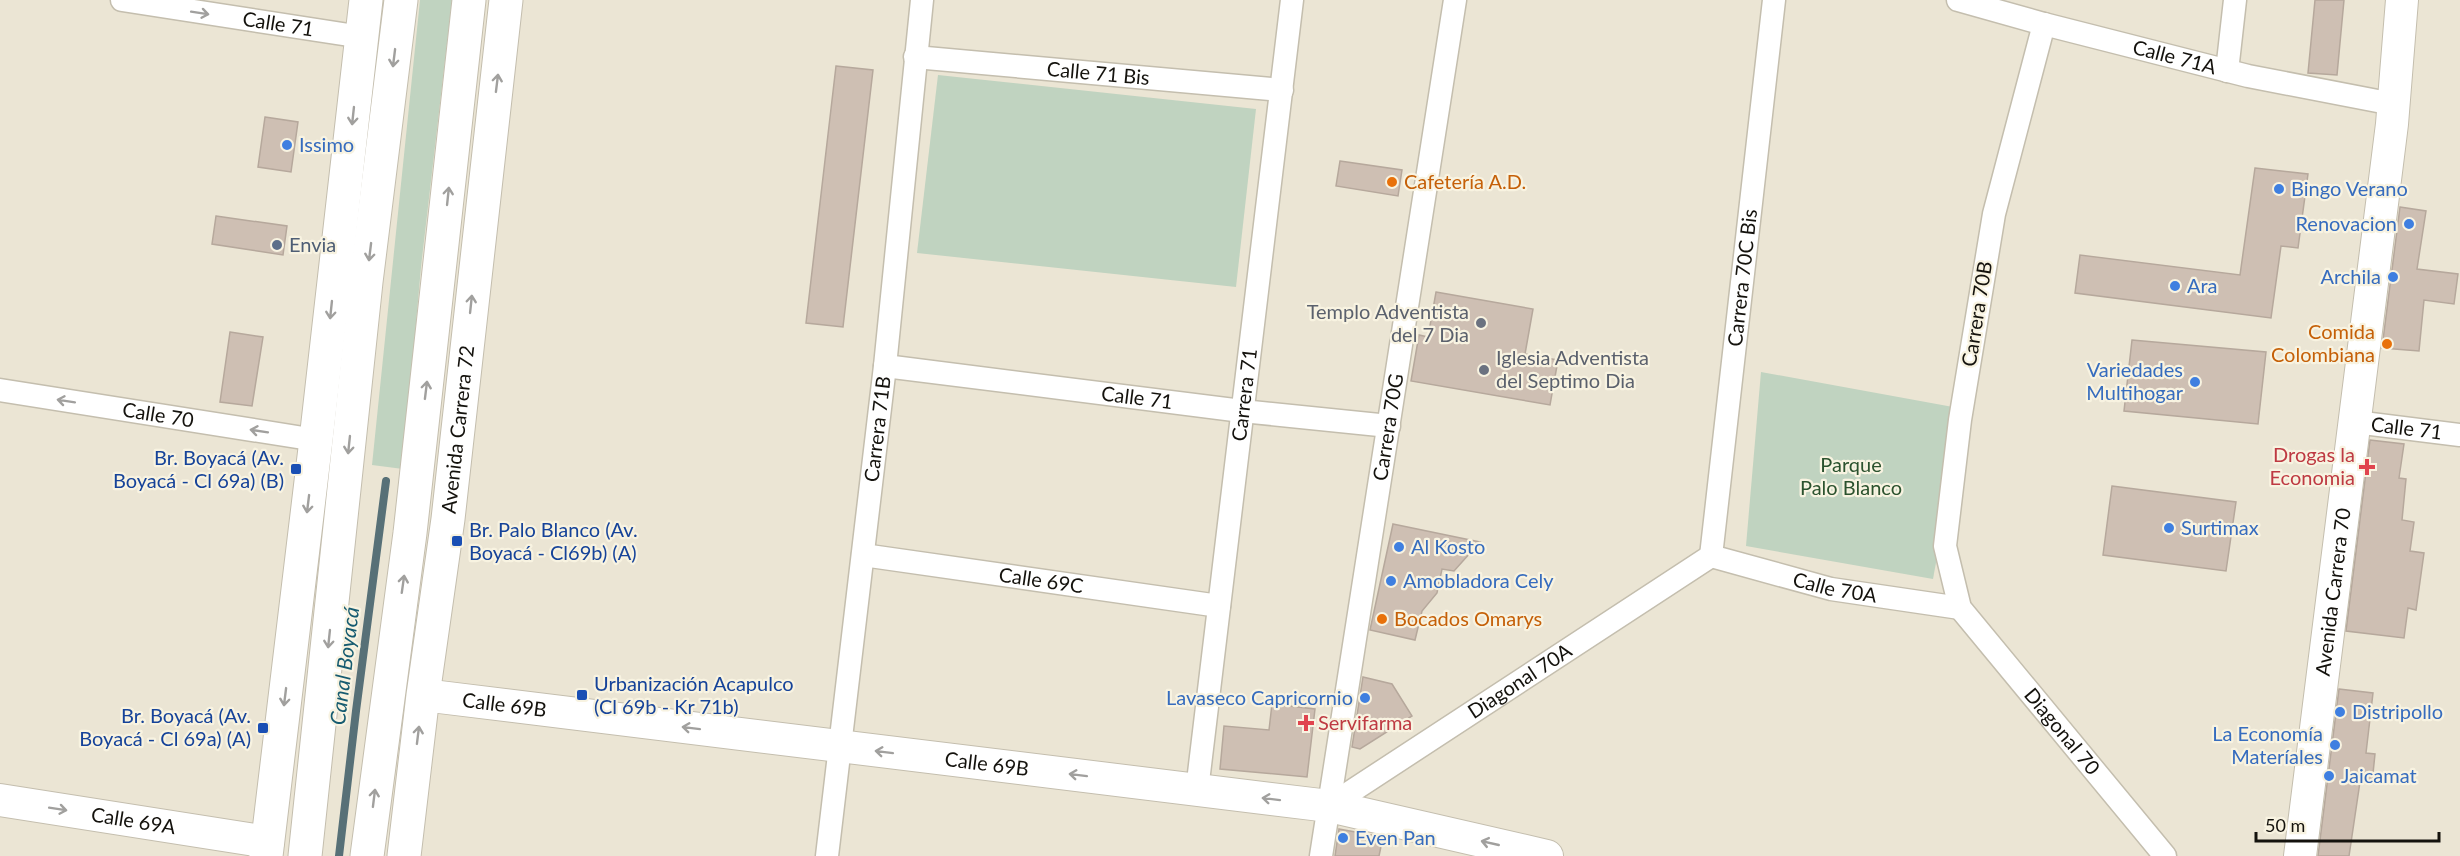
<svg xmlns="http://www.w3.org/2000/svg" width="2460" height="856" viewBox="0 0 2460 856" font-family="Lato,sans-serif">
  <rect width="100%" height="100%" fill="#ebe5d4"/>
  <g fill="#c0d3c0">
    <path d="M420,0H452L421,267L403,469L372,465Z"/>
    <path d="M938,75L1256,109L1236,287L917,253Z"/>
    <path d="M1761,372L1964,409L1933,579L1746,546Z"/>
  </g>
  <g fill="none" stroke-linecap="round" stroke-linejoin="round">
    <path stroke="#577077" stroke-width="8" d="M339,856L356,711L386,481"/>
  </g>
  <g fill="#cebfb3" stroke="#b6a89c" stroke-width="1.5">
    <path d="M2315,0H2344L2337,75L2308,73Z"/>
    <path d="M836,66L873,70L843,327L806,323Z"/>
    <path d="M265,117L298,122L291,172L258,167Z"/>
    <path d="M1340,161L1402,170L1398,196L1336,186Z"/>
    <path d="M2255,168L2308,174L2298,248L2281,246L2271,318L2075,293L2080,255L2240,275Z"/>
    <path d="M2400,207L2426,211L2417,269L2458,274L2454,304L2424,300L2419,351L2382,348Z"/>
    <path d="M216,216L287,226L283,255L212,244Z"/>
    <path d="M1436,292L1533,309L1525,354L1558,360L1550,405L1411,381L1419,335L1428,337Z"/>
    <path d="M230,332L263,337L252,406L220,402Z"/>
    <path d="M2132,340L2266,352L2258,424L2124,411Z"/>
    <path d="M2370,440L2404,444L2399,478L2406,479L2402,520L2414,522L2410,551L2424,553L2416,610L2408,608L2404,638L2346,631Z"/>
    <path d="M2112,486L2236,502L2226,571L2103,555Z"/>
    <path d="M1393,524L1480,542L1454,571L1442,569L1437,593L1422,611L1415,640L1370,630Z"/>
    <path d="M1363,677L1392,684L1412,716L1360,749L1352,747Z"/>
    <path d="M2339,689L2373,693L2366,753L2375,754L2372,783L2360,782L2349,856H2318Z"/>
    <path d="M1272,704L1315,709L1307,777L1220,769L1224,726L1269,730Z"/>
    <path d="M1339,829L1383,837L1379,856H1335Z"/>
  </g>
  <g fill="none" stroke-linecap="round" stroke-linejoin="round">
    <defs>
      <g id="street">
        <path id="s1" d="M122,0L362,37"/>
        <path id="s2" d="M1958,0L2044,24L2248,76L2393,104"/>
        <path id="s3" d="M2044,24L1994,214L1960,420L1945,546L1960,608L2165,856"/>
        <path id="s4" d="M915,57L1282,90"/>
        <path d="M2227,71L2235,0"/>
        <path id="s5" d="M885,366L1242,411L1389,426"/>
        <path id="s6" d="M0,390L316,440"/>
        <path id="s7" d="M2355,422L2460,435"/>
        <path id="s8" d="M863,555L1219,606"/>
        <path id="s9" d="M1711,556L1774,0"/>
        <path id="s10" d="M1711,556L1831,589L1960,608"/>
        <path id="s11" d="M1197,790L1292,0"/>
        <path id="s12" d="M1329,806L1711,556"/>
        <path id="s13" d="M827,856L885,366L922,0"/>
        <path id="s14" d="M1321,856L1455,0"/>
      </g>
      <g id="secondary">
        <path id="s15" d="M423,695L1329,806L1547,856"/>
        <path id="s16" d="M0,800L268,842"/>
        <path id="s17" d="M2300,856L2392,124L2402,0"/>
      </g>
      <g id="highway">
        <path d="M266,856L316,440L366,0"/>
        <path d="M305,856L366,282L401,0"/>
        <path d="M367,856L410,533L469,0"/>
        <path id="s18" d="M404,856L423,695L448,519L506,0"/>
      </g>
    </defs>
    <use href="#street" stroke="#c4beae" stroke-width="25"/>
    <use href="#secondary" stroke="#c4beae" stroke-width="34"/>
    <use href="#highway" stroke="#c4beae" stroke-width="35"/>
    <use href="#street" stroke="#fff" stroke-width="22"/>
    <use href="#secondary" stroke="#fff" stroke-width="32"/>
    <use href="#highway" stroke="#fff" stroke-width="33"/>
  </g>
  <defs><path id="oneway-shaft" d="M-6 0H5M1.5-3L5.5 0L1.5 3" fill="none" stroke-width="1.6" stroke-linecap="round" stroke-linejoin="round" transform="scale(1.5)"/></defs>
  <g stroke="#a1a09e">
    <use href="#oneway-shaft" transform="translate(200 13) rotate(9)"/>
    <use href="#oneway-shaft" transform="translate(394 58) rotate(97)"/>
    <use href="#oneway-shaft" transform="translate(497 83) rotate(-83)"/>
    <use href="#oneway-shaft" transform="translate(353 116) rotate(96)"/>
    <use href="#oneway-shaft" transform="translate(448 196) rotate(-84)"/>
    <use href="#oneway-shaft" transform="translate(370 252) rotate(97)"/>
    <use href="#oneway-shaft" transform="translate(471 304) rotate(-84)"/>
    <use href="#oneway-shaft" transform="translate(331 310) rotate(96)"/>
    <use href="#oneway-shaft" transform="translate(426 390) rotate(-83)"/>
    <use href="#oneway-shaft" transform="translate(66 401) rotate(-171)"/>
    <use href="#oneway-shaft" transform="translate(259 431) rotate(-171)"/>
    <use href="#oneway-shaft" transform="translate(349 445) rotate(96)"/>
    <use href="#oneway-shaft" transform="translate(308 504) rotate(97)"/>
    <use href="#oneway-shaft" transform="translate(403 584) rotate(-82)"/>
    <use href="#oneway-shaft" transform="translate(329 639) rotate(96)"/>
    <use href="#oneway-shaft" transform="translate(285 697) rotate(97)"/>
    <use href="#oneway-shaft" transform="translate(691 728) rotate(-173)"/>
    <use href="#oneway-shaft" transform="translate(418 735) rotate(-83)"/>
    <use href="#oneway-shaft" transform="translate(884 752) rotate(-173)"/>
    <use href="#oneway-shaft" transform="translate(1078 775) rotate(-173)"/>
    <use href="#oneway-shaft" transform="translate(374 798) rotate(-83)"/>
    <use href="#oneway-shaft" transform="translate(1271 799) rotate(-173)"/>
    <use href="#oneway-shaft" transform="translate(58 809) rotate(9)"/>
    <use href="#oneway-shaft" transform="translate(1490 843) rotate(-167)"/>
  </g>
  <g fill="#3f7fe0" stroke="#f8f3e1" stroke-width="2">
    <circle cx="287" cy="145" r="6"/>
    <circle cx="2279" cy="189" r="6"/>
    <circle cx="2409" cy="224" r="6"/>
    <circle cx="2393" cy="277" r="6"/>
    <circle cx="2175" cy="286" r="6"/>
    <circle cx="2195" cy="382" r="6"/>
    <circle cx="2169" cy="528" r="6"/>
    <circle cx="1399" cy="547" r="6"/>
    <circle cx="1391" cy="581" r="6"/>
    <circle cx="1365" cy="698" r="6"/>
    <circle cx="2340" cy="712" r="6"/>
    <circle cx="2335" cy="745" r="6"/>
    <circle cx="2329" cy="776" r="6"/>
    <circle cx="1343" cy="838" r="6"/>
  </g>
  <g fill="#e8710a" stroke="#f8f3e1" stroke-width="2">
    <circle cx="1392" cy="182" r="6"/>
    <circle cx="2387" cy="344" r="6"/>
    <circle cx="1382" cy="619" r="6"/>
  </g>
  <circle fill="#5c6f8a" stroke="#f8f3e1" stroke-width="2" cx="277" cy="245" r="6"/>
  <g fill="#6b7280" stroke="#f8f3e1" stroke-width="2">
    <circle cx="1481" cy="323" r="6"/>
    <circle cx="1484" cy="370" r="6"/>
  </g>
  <g fill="#e0444e" stroke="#f8f3e1" stroke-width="2">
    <path d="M2364 458h6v6h6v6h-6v6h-6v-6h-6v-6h6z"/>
    <path d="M1303 714h6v6h6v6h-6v6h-6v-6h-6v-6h6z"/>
  </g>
  <g fill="#1a4fb4" stroke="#f8f3e1" stroke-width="2">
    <rect x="290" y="463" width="12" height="12" rx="3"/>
    <rect x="451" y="535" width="12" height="12" rx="3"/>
    <rect x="576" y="689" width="12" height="12" rx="3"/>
    <rect x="257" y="722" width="12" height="12" rx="3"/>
  </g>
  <g text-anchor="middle" stroke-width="4.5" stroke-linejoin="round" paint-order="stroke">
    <g font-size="20" fill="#14120d" stroke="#f8f3e1">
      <text dy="7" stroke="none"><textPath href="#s1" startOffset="158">Calle 71</textPath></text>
      <text dy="7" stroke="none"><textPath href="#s2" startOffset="224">Calle 71A</textPath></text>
      <text dy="7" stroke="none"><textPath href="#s4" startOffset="184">Calle 71 Bis</textPath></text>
      <text dy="7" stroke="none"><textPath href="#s9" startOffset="280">Carrera 70C Bis</textPath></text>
      <text transform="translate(1977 314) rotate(-81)" y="7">Carrera 70B</text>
      <text dy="7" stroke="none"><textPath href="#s11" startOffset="398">Carrera 71</textPath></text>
      <text dy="7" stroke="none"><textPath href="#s5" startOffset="254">Calle 71</textPath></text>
      <text dy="7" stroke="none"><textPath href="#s6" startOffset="160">Calle 70</textPath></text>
      <text dy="7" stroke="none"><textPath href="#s18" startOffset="430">Avenida Carrera 72</textPath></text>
      <text dy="7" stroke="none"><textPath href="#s13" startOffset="430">Carrera 71B</textPath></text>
      <text dy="7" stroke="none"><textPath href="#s14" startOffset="434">Carrera 70G</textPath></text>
      <text dy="7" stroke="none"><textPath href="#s7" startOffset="52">Calle 71</textPath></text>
      <text dy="7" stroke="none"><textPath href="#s8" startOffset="180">Calle 69C</textPath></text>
      <text dy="7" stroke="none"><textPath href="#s10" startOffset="128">Calle 70A</textPath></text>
      <text dy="7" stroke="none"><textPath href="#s17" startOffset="266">Avenida Carrera 70</textPath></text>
      <text dy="7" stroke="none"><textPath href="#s12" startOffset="228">Diagonal 70A</textPath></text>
      <text dy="7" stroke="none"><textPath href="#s15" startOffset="82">Calle 69B</textPath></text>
      <text dy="7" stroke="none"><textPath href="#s3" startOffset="756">Diagonal 70</textPath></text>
      <text dy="7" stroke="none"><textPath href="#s15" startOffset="568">Calle 69B</textPath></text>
      <text dy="7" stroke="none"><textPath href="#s16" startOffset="135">Calle 69A</textPath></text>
    </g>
    <g font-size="20" fill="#366cbe" stroke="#f8f3e1" text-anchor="start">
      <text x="299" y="152">Issimo</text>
      <text x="2291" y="196">Bingo Verano</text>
      <text x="2397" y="231" text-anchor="end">Renovacion</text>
      <text x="2381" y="284" text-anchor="end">Archila</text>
      <text x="2187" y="293">Ara</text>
      <text x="2183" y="377" text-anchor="end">Variedades<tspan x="2183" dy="23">Multihogar</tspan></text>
      <text x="2181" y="535">Surtimax</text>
      <text x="1411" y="554">Al Kosto</text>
      <text x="1403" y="588">Amobladora Cely</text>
      <text x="1353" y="705" text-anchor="end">Lavaseco Capricornio</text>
      <text x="2352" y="719">Distripollo</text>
      <text x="2323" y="741" text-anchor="end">La Economía<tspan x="2323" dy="23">Materíales</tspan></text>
      <text x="2341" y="783">Jaicamat</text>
      <text x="1355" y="845">Even Pan</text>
    </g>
    <g font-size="20" fill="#c56008" stroke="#f8f3e1" text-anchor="start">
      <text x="1404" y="189">Cafetería A.D.</text>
      <text x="2375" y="339" text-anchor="end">Comida<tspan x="2375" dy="23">Colombiana</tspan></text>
      <text x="1394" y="626">Bocados Omarys</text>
    </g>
    <g font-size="20" fill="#4e5e75" stroke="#f8f3e1" text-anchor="start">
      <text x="289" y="252">Envia</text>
    </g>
    <g font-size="20" fill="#5b616d" stroke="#f8f3e1" text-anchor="end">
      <text x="1469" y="319">Templo Adventista<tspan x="1469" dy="23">del 7 Dia</tspan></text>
      <text x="1496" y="365" text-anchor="start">Iglesia Adventista<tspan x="1496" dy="23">del Septimo Dia</tspan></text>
    </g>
    <g font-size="20" fill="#be3a42" stroke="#f8f3e1" text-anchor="end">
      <text x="2355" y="462">Drogas la<tspan x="2355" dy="23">Economia</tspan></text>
      <text x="1318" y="730" text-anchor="start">Servifarma</text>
    </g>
    <g font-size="20" fill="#164399" stroke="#f8f3e1" text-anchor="end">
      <text x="284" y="465">Br. Boyacá (Av.<tspan x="284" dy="23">Boyacá - Cl 69a) (B)</tspan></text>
      <text x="469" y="537" text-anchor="start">Br. Palo Blanco (Av.<tspan x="469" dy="23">Boyacá - Cl69b) (A)</tspan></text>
      <text x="594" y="691" text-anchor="start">Urbanización Acapulco<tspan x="594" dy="23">(Cl 69b - Kr 71b)</tspan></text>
      <text x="251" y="723">Br. Boyacá (Av.<tspan x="251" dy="23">Boyacá - Cl 69a) (A)</tspan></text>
    </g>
    <g font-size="20" fill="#2b522e" stroke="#f8f3e1">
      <text x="1851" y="472">Parque<tspan x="1851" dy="23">Palo Blanco</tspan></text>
    </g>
    <g font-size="21" font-style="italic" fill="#165b70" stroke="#f8f3e1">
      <text transform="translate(345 666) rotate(-83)" y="7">Canal Boyacá</text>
    </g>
  </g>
  <path d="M2256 832v9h183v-9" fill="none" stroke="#14120d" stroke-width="3"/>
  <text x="2265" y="832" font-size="18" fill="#14120d" stroke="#f8f3e1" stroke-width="4.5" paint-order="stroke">50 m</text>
</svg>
